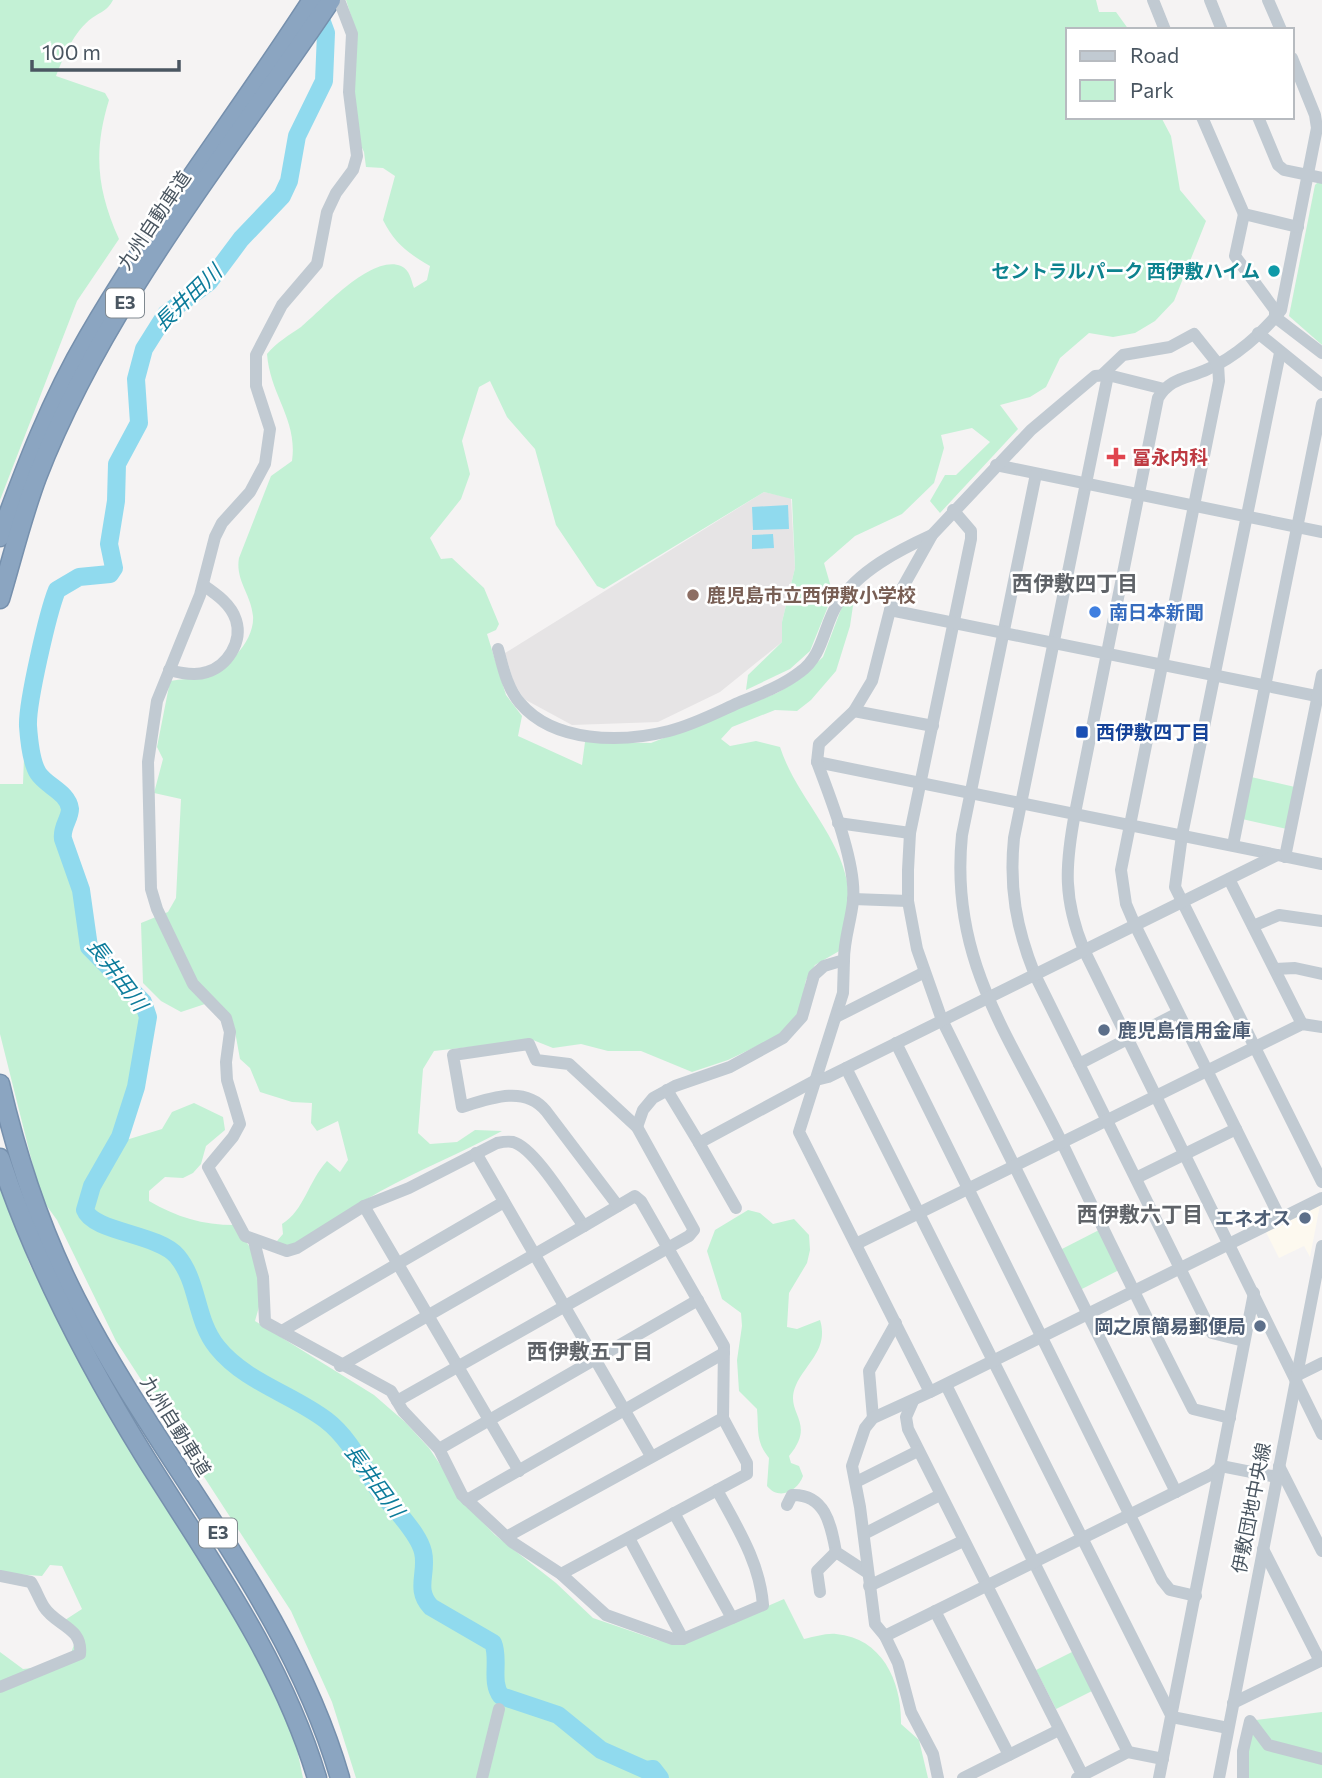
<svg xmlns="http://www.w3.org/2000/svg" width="1322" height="1778" viewBox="0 0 1322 1778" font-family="Commissioner,'Noto Sans JP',sans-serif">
  <rect width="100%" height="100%" fill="#f5f3f3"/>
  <path fill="#fdf9ef" d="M1320,1205L1310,1257L1304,1246L1279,1258L1266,1232Z"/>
  <path fill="#e6e4e5" d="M764,492L791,498L795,568L782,622V642L720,692L658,722L572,725L524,699L514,683L505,653Z"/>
  <g fill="#c3f1d5">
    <path d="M0,0H113C107,11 102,11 92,18C74,31 64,56 56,76L105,93L109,100C93,152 97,190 119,239L77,301L0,500Z"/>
    <path d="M346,0H1096L1099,12H1116L1129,30H1068V117H1161L1171,136L1180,190L1206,221L1174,301L1155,321L1135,333L1113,337L1089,333L1060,358L1046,387L1030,397L1000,405L1018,429L940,513L930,501L945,475H956L990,442L972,428L941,435L944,448L934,483L902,514L855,536L824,563L833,594L810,651L790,669L746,690L748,675L782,642V622L795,568L792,499L764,492L604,589L597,586L556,525L535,449L507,417L490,381L479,387L462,441L470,474L461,499L430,538L441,559L452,558L484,588L499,624L496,630L487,634L506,695L522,716L518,736L582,765L585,742L651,743L777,693L797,681L823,657L843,604L854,599L850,626L836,671L811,700L797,711L775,710L732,727L721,739L730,746L756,741L780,747C795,794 837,832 847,881C851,904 844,928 841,950L815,965L806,980L798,1018L774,1038L728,1060L692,1072L641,1051H608L581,1044L553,1048L533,1040L434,1051L423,1069L418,1133L430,1144L457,1142L475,1130L502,1131C461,1153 419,1170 379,1192C347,1210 319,1235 285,1247L277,1241L283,1234L282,1224C304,1211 309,1180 327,1161L340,1172L348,1160L338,1121L317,1131L311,1123L312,1103L292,1102L260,1092L250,1068L240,1059L234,1026L205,1004L181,1012L161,1001L143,983L141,923L168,912L176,898L181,799L154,793L163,759L157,747L170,681C181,679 192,679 203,677C226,671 255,641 253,616C251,594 235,580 239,558L271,476L292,461C298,420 270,395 267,354C277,342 288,336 301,327C322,310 371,254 401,266C410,270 411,280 414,288L427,280L430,266C408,253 395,244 383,220L395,176L383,168L366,167L364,152L346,114L357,34Z"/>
    <path d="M1318,182L1322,183V345L1289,316L1315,185Z"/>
    <path d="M25,731L31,767L38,779L66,804C67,814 60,819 58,828C55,847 71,872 76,890C81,908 78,930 86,947C99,971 138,990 144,1015C149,1039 120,1116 113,1144L162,1129L172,1112L194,1103L223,1117L225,1130L206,1146L201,1164L193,1173L183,1178L165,1177L149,1191V1201C177,1217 202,1225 235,1225L251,1249L262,1296L255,1321L374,1395L405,1422L429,1448L470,1509L495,1535L556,1583L593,1618L657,1640L679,1644L784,1599L804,1639C814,1637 826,1633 836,1634C883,1638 902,1683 901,1724L919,1740L928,1778H356L332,1702L291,1611L116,1341L57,1220L41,1198L0,1034V784H23Z"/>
    <path d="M1251,777L1295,787L1287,829L1242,819Z"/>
    <path d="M0,1185L30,1265L60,1323L158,1497L207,1567L289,1711L303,1778H0V1652L23,1669L41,1667L71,1653L75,1642L62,1622L82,1609L62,1566L50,1565L42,1576L0,1573Z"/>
    <path d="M748,1210L760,1213L773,1224L794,1219L809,1235L810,1250L807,1263L789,1293L787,1327L797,1329L820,1320C829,1349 806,1363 796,1385C783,1414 818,1421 789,1456L791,1463L799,1466L803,1476C798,1491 779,1501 767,1486L769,1458C755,1441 759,1429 757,1409L739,1391L737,1360L742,1326L741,1313L722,1299L707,1251L715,1230Z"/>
    <path d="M1099,1230L1119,1270L1080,1290L1060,1250Z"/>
    <path d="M1074,1651L1094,1690L1056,1709L1036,1670Z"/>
    <path d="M1322,1712V1778H1246L1245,1762L1256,1720Z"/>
  </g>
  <g fill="#90daee">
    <path d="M788,505L789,529L753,530L752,507Z"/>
    <path d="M773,534L774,548L752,549V535Z"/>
  </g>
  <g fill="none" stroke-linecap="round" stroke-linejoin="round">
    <path stroke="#90daee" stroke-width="18" d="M316,6L326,33L324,81L297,136L289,181L282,196L241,239L209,282L166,314L144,349L136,379L139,423L117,464L116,501L109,544L114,568L110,574L79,577L57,590C48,612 27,703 28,726C29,740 31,762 38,773C46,786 68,792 70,809C70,819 61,827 63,839L81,890L89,947L143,1002L148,1017L136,1087L120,1137L92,1186L85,1210C93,1232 159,1234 177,1256C199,1282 195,1320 217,1347C245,1382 292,1394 326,1420C347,1436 360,1461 374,1483C381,1495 392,1505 401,1516C409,1526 420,1539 423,1552C428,1573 414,1589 431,1607L493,1643C500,1659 490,1682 501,1696L558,1715L601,1750L646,1770L653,1769L660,1778"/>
    <defs>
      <g id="highway">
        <path d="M0,537C25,468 51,400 88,337C156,220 239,113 312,0"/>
        <path d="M0,599C12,559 22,517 37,477C105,302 227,155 331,0"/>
        <path d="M0,1084C17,1157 42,1233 76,1299C159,1461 289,1602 340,1778"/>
        <path d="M0,1158C35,1264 87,1363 145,1457C210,1561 281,1659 317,1778"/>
      </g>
    </defs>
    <use href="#highway" stroke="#7690ad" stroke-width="21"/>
    <g stroke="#c1cad2" stroke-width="12">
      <path d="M339,0L352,34L349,92L357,156L353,170L336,193L327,212L317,264L282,305L256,355V386L270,429L265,464L250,492L222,523L215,537L200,595L157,701L148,762L151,889L157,909L193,984L226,1018L230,1032L226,1062L227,1080L240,1124L233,1137L208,1167L245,1236L287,1251L297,1248L364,1206L409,1188L497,1143C502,1142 508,1141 513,1142C535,1148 569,1206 584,1226L635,1196L641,1201L724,1346L723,1418L747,1463V1474L561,1574"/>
      <path d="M1153,0L1165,30"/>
      <path d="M1210,0L1222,30"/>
      <path d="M1268,0L1281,30"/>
      <path d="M1292,58L1315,115L1317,128L1281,310C1264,332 1234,358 1208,369C1187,379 1171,377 1158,398L1075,813C1065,866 1063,899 1084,950L1322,1434"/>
      <path d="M1202,117L1244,214L1298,227"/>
      <path d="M1258,117L1278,165L1284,170L1322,178"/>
      <path d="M1244,214L1235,256L1275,310V317L1322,353"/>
      <path d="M1258,333L1322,385"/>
      <path d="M1280,353L1182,835L1175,887L1322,1182"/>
      <path d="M1103,374L1123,355L1170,347L1194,334L1218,364L1219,381L1121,870L1126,904L1135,925L1280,1218"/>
      <path d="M1108,375L1014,838C1009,887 1016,928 1035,975L1212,1333L1244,1341"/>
      <path d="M996,465L1322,532"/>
      <path d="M1036,474L962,835C949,962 1012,1039 1064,1147C1106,1235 1149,1323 1193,1409L1230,1418"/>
      <path d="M953,510L971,531V539L910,833L908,870V901L917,949L942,1020L1176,1492"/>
      <path d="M890,610L1322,697"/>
      <path d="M498,649C503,667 507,688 520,703C554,743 621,743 669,731C693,725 716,713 738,703C760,694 782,686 800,672C824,655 823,626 838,603C858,571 899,550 932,535"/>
      <path d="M169,670C180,673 196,676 207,672C227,666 243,642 236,620C231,604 216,594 203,585"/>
      <path d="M854,711L933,726"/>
      <path d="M817,762L1322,864"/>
      <path d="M838,823L910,833"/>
      <path d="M1233,845L1322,404"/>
      <path d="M1285,857L1322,675"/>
      <path d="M1229,879L1302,1024"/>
      <path d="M853,899L908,901"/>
      <path d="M1253,926L1279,915L1322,921"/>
      <path d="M844,960L843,993L799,1132L930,1392"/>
      <path d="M1275,969L1295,968L1322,974"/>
      <path d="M836,1017L923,973"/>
      <path d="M896,1043L1162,1580L1170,1590L1196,1596"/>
      <path d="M1079,1064L1178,1013"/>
      <path d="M846,1068L1172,1717L1228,1728"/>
      <path d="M667,1090L699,1143L816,1080L828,1077L1277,855"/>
      <path d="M637,1127L643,1110L653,1098L675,1086L730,1067L783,1038L802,1017L814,975L824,966L844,960C844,939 851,921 853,901C857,864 830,797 817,762L819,744L854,711L872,681L890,610L932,535L1031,430L1095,376L1108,375L1164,389"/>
      <path d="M699,1143L736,1208"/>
      <path d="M476,1153L651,1456"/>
      <path d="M1136,1178L1236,1129"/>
      <path d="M364,1206L519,1471"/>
      <path d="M254,1241L263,1277L265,1322L391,1391L403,1411L439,1449L462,1495L512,1542L561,1574L606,1615L673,1639H683L763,1605C760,1563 737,1527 717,1490"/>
      <path d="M856,1244L1302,1024L1322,1027"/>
      <path d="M282,1331L504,1202"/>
      <path d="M340,1366L584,1226"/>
      <path d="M1296,1376L1322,1363"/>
      <path d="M946,1385L1128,1752"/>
      <path d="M397,1401L689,1236L694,1230L637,1127L569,1064L536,1060L529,1044L453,1055L462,1107C490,1098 525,1085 546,1111L618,1206"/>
      <path d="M913,1401L906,1417L908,1429L1084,1778"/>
      <path d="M873,1418L869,1371L896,1323"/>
      <path d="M439,1449L698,1300"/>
      <path d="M1221,1466L1277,1477"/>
      <path d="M1279,1466L1322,1551"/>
      <path d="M856,1482L918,1451"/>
      <path d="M467,1500L724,1353"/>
      <path d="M787,1505L792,1495C826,1494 831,1526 836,1552L868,1573"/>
      <path d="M674,1513L732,1618"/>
      <path d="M864,1534L940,1495"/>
      <path d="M508,1536L723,1418"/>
      <path d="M629,1538L683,1639"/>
      <path d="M1263,1549L1320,1661"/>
      <path d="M0,1576L31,1582C36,1590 39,1599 44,1607C56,1626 83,1627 80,1654L0,1687"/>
      <path d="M869,1586L963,1541"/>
      <path d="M820,1592L817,1571L836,1552"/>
      <path d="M935,1611L1009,1755"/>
      <path d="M885,1636L1212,1474L1221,1466"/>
      <path d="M1233,1703L1322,1660"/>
      <path d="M482,1778L499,1709"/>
      <path d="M938,1778L933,1754L911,1712L898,1663L885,1636L875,1624L860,1507L852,1466L865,1428L873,1418L930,1392L1322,1198"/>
      <path d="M963,1778L1059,1730"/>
      <path d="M1077,1778L1128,1752L1163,1759"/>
      <path d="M1159,1778L1254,1293"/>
      <path d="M1219,1778L1322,1246"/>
      <path d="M1243,1778V1751L1250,1721L1268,1745L1322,1759"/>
    </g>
    <use href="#highway" stroke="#8ba5c1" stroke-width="18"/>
  </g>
  <circle fill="#0f9aa8" stroke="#fff" stroke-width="2.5" cx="1274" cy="271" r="7"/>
  <path fill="#e0444e" stroke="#fff" stroke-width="2.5" d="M1112.5 446.5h7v7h7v7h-7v7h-7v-7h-7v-7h7z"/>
  <circle fill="#8d6e63" stroke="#fff" stroke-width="2.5" cx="693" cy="595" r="7"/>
  <circle fill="#3f7fe0" stroke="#fff" stroke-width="2.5" cx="1095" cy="612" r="7"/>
  <rect fill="#1a4fb4" stroke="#fff" stroke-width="2.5" x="1075" y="725" width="14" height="14" rx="3.5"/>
  <g fill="#5c6f8a" stroke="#fff" stroke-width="2.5">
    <circle cx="1104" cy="1030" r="7"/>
    <circle cx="1305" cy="1218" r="7"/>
    <circle cx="1260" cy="1326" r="7"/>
  </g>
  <g text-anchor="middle" stroke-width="5" stroke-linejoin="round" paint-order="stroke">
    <g fill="#fff" stroke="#808990" stroke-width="2">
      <rect x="106" y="288.5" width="38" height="29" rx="5"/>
      <rect x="199" y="1518.5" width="38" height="29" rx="5"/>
    </g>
    <g font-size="18" font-weight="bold" fill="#4a5661">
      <text x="125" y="309">E3</text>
      <text x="218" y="1539">E3</text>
    </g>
    <g font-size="19" fill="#4a5661" stroke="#fff">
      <text transform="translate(154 220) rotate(-56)" y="7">九州自動車道</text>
      <text transform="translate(176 1426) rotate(58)" y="7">九州自動車道</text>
      <text transform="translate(1251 1508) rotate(-79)" y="7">伊敷団地中央線</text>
    </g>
    <g font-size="19" font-weight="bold" fill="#0d838f" stroke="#fff" text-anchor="end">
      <text x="1260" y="278">セントラルパーク 西伊敷ハイム</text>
    </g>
    <g font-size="19" font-weight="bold" fill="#be3a42" stroke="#fff" text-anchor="start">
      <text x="1132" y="464">冨永内科</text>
    </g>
    <g font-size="19" font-weight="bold" fill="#785e54" stroke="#fff" text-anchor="start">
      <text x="707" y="602">鹿児島市立西伊敷小学校</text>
    </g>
    <g font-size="19" font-weight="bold" fill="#366cbe" stroke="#fff" text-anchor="start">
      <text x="1109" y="619">南日本新聞</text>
    </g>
    <g font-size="19" font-weight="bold" fill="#164399" stroke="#fff" text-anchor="start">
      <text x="1096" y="739">西伊敷四丁目</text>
    </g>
    <g font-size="19" font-weight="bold" fill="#4e5e75" stroke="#fff" text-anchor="end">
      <text x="1118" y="1037" text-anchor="start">鹿児島信用金庫</text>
      <text x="1291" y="1225">エネオス</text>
      <text x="1246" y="1333">岡之原簡易郵便局</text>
    </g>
    <g font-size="21" font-style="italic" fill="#0c7c9b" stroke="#fff">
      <text transform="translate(188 298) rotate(-44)" y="7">長井田川</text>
      <text transform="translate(117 975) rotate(53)" y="7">長井田川</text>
      <text transform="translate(374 1481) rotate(54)" y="7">長井田川</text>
    </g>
    <g font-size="21" font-weight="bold" fill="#5f6368" stroke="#fff">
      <text x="1075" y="591">西伊敷四丁目</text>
      <text x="1140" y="1222">西伊敷六丁目</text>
      <text x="590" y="1359">西伊敷五丁目</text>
    </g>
  </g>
  <rect x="1066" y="28" width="228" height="91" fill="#ffffff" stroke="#b7bbc0" stroke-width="2"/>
  <rect x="1080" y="51" width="35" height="10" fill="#c1cad2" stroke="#b7bbc0" stroke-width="2"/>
  <text x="1130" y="63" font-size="21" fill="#4a5661">Road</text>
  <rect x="1080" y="80" width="35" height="21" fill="#c3f1d5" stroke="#b7bbc0" stroke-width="2"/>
  <text x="1130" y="98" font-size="21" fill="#4a5661">Park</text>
  <path d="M32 60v10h147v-10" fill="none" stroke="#4a5661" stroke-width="3.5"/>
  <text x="42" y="60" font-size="21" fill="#4a5661" stroke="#ffffff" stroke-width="5" paint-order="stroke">100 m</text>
</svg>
